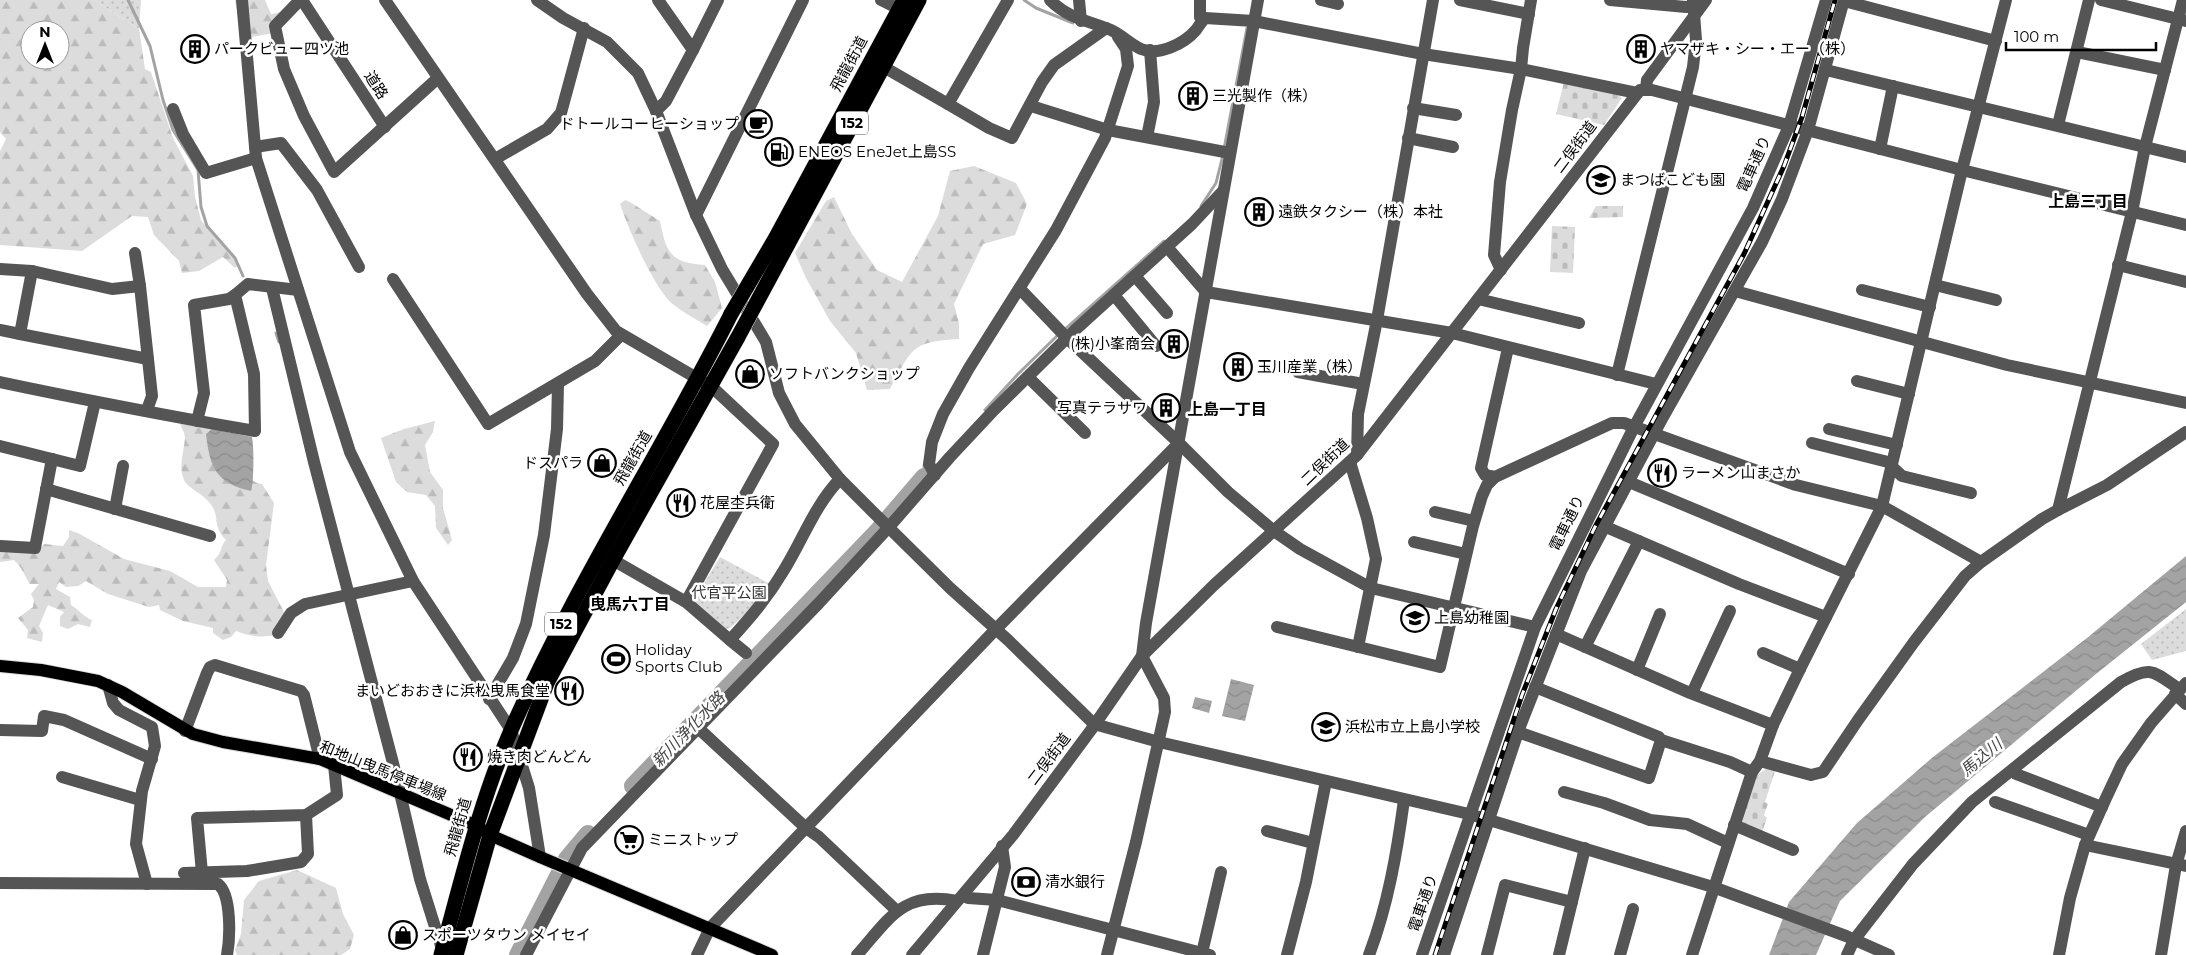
<svg xmlns="http://www.w3.org/2000/svg" width="2186" height="955" viewBox="0 0 2186 955" font-family="Montserrat,'Noto Sans JP',sans-serif">
  <defs>
    <pattern id="grass-dots" width="8" height="8" patternUnits="userSpaceOnUse" patternTransform="scale(1.25)"><rect width="8" height="8" fill="#dcdcdc"/><path d="M2 2h.1M6 6h.1" fill="none" stroke="#bbb" stroke-width="1.8" stroke-linecap="round"/></pattern>
    <pattern id="forest-firs" width="22" height="20" patternUnits="userSpaceOnUse" patternTransform="scale(1.25)"><rect width="22" height="20" fill="#dcdcdc"/><path d="M5 1l3.5 6h-7zM16 11l3.5 6h-7z" fill="#bbb"/></pattern>
    <pattern id="cemetery-stones" width="16" height="16" patternUnits="userSpaceOnUse" patternTransform="scale(1.25)"><rect width="16" height="16" fill="#dcdcdc"/><path d="M2 7V4a2 2 0 0 1 4 0v3zM10 15v-3a2 2 0 0 1 4 0v3z" fill="#bbb"/></pattern>
    <pattern id="water-waves" width="16" height="10" patternUnits="userSpaceOnUse" patternTransform="scale(1.25)"><rect width="16" height="10" fill="#a3a3a3"/><path d="M0 5q4-4 8 0t8 0" fill="none" stroke="#8b8b8b"/></pattern>
  </defs>
  <rect width="100%" height="100%" fill="#fff"/>
  <g fill="url(#grass-dots)">
    <path d="M94,0H141L139,29Z"/>
    <path d="M720,557L770,584L758,603L730,628L726,629L695,604V598Z"/>
    <path d="M2186,609V651L2152,660L2141,644Z"/>
  </g>
  <g fill="url(#forest-firs)" fill-rule="evenodd">
    <path d="M0,0H94L139,29L145,69L151,72L173,138L193,176L195,197L201,220L239,265L235,268L223,257L199,271L182,273L179,261L154,235L148,217L132,216L82,251L0,245V151L6,139L0,132ZM30,30H60V60H30Z"/>
    <path d="M235,0H265L271,14L282,12L273,33L242,39Z"/>
    <path d="M974,166L1016,183L1027,204L1015,235L983,244L954,304L959,323V339C910,342 913,348 890,389L867,390L856,353L830,321L806,278L795,253L826,201L834,197L852,234L877,270L902,282L938,216L950,171Z"/>
    <path d="M625,200L630,202L660,221C666,252 670,263 705,265L715,282L722,308L707,326C696,319 684,313 674,305C655,291 628,228 620,204Z"/>
    <path d="M435,421L433,432L425,445L430,472L443,490V508L452,540L448,545L436,528L435,506L426,495L407,492L396,482L381,438L404,429Z"/>
    <path d="M180,424L213,426C223,441 244,483 262,484L274,503L266,565L268,581L285,614L274,635C262,638 248,636 236,631L231,637L223,640L213,633V628L183,621L160,610L159,605L149,607L108,594L86,581L78,586L66,587L59,582L56,589L70,597L71,605C79,610 84,617 92,620L90,627L78,624L68,629L60,626V617L64,612L48,605L39,626L43,633L42,642L27,638L28,630L18,618L33,607L34,600L31,594L39,584H30C24,575 22,567 14,560L0,562V550L35,553L44,544L63,546L69,537V530L78,533L124,559L170,571L198,587H226L227,580L214,560C223,552 220,546 226,540C212,525 220,519 212,506C205,494 188,489 184,480C178,466 184,452 185,438C185,434 182,428 180,424Z"/>
    <path d="M297,870L336,888L343,914L354,935L350,949L341,955H237L235,950L241,934L244,900L259,881Z"/>
  </g>
  <g fill="url(#cemetery-stones)">
    <path d="M1564,82L1617,93L1622,98L1604,125L1556,114Z"/>
    <path d="M1596,206H1623V217L1589,218Z"/>
    <path d="M1552,226L1575,227L1573,273L1550,272Z"/>
    <path d="M1767,768L1775,771L1765,802L1768,804L1764,815L1767,818L1762,832L1741,822L1757,775Z"/>
  </g>
  <g fill="url(#water-waves)">
    <path d="M212,429L252,437C254,447 254,482 251,491C216,483 210,468 206,434Z"/>
    <path d="M2186,556V602L2096,674L1925,817L1840,901L1816,955H1769L1789,902L1857,823L1933,757L2087,638Z"/>
    <path d="M1231,679L1254,685L1245,721L1222,716Z"/>
    <path d="M1195,697L1212,701L1209,713L1192,708Z"/>
  </g>
  <g fill="none" stroke-linecap="round" stroke-linejoin="round">
    <g stroke="#a3a3a3" stroke-width="3">
      <path d="M128,0L150,46L163,100L173,130L198,170L201,207L207,226L235,258L243,276"/>
      <path d="M1024,0L1036,8L1073,23"/>
      <path d="M1224,149L1247,28"/>
      <path d="M1201,206L1216,183L1223,155"/>
      <path d="M1064,330L1164,241"/>
      <path d="M276,333L279,342"/>
      <path d="M985,410L1018,374L1059,334"/>
      <path d="M924,477V465"/>
      <path d="M429,929L432,938"/>
    </g>
    <g stroke="#a3a3a3" stroke-width="18">
      <path d="M633,786L877,532L924,477"/>
      <path d="M518,955L567,859L588,834"/>
    </g>
    <defs>
      <path id="major" d="M0,666L41,670L98,681L122,692L193,734L223,742L320,759L477,826L490,835L540,857L772,955"/>
      <g id="highway">
        <path d="M775,239L904,0"/>
        <path d="M787,246L919,0"/>
        <path d="M441,955C462,879 480,801 512,728C575,585 661,453 731,314"/>
        <path d="M456,955L490,835L547,683L613,560L738,337"/>
      </g>
    </defs>
    <use href="#major" stroke="#dbdbdb" stroke-width="14"/>
    <use href="#highway" stroke="#dbdbdb" stroke-width="16"/>
    <g stroke="#555" stroke-width="12">
      <path d="M242,0L256,158L350,452L413,581L511,730L529,788L540,857"/>
      <path d="M300,0L275,26L284,69L304,116L334,172L438,78"/>
      <path d="M302,0L385,127"/>
      <path d="M385,0L587,294L616,331L712,387L773,444L686,602"/>
      <path d="M537,0L563,18L607,42L638,73L656,111L696,215L722,269L766,342L779,393L795,424L840,479L873,512L950,588L1008,640L1094,724L1159,742L1469,814L1713,887L1846,936L1889,955"/>
      <path d="M658,0L693,50L718,0"/>
      <path d="M881,0L899,9"/>
      <path d="M1050,0C1070,20 1088,20 1111,30C1122,35 1130,44 1141,49C1159,56 1184,44 1196,30C1199,26 1201,22 1205,18L1254,21L1423,54L1521,69L1637,93"/>
      <path d="M1079,0L1081,21"/>
      <path d="M1200,0V17L1202,21"/>
      <path d="M1321,0L1338,4"/>
      <path d="M1460,0L1529,14"/>
      <path d="M1610,0L1686,7L1694,6"/>
      <path d="M2101,0L2186,21"/>
      <path d="M1844,1L1996,41"/>
      <path d="M2077,52L2165,70"/>
      <path d="M882,66L948,104L1008,0"/>
      <path d="M1826,70L2186,157"/>
      <path d="M1646,89L1647,80L1706,0"/>
      <path d="M948,104L989,128L1012,138L1042,82L1054,65L1106,28"/>
      <path d="M1031,106L1108,130L1230,153"/>
      <path d="M1413,108L1456,115"/>
      <path d="M173,109L183,134L206,173L256,158"/>
      <path d="M656,111L666,101L693,50"/>
      <path d="M2058,125L2089,0"/>
      <path d="M1147,137L1154,102L1150,50"/>
      <path d="M1408,138L1453,147"/>
      <path d="M255,147L281,143L317,190L359,267"/>
      <path d="M1880,149L1893,86"/>
      <path d="M495,159L547,129L561,113L584,28"/>
      <path d="M696,215L803,0"/>
      <path d="M1167,247L1206,292L1452,333L1656,384"/>
      <path d="M135,253L140,286"/>
      <path d="M2118,265L2186,282"/>
      <path d="M0,269L32,271L112,289L140,286L152,396L147,410"/>
      <path d="M1501,270L1494,255L1500,182L1512,110L1521,69L1523,48L1531,0"/>
      <path d="M32,271L20,334L148,359"/>
      <path d="M1135,276L1167,313"/>
      <path d="M393,279L488,424L595,361L621,335"/>
      <path d="M1935,285L1996,300"/>
      <path d="M272,288L314,462L393,763L420,879L442,949"/>
      <path d="M1020,289L1067,338L1179,443L1228,492L1274,531L1300,549L1371,588L1535,627"/>
      <path d="M1862,290L1930,307"/>
      <path d="M1735,291L2007,365L2186,403"/>
      <path d="M1114,295L1156,346"/>
      <path d="M1478,299L1579,323"/>
      <path d="M0,330L20,334"/>
      <path d="M1298,372L1363,384"/>
      <path d="M1617,375L1693,67L1696,40L1693,0"/>
      <path d="M1028,377L1085,433"/>
      <path d="M1857,381L1909,394"/>
      <path d="M0,382C85,400 170,416 255,431L254,374L235,295L248,284L298,290"/>
      <path d="M197,421L204,393L194,305L229,299L235,295"/>
      <path d="M1829,429L1897,445"/>
      <path d="M1812,443L1892,463"/>
      <path d="M0,446L80,466L95,402"/>
      <path d="M1357,455L1358,414L1377,320L1433,0"/>
      <path d="M1350,462L1367,518L1376,559L1358,647"/>
      <path d="M1891,466L1902,476L1971,493"/>
      <path d="M935,475L929,464L932,442L943,414L969,368L1056,230L1105,138L1128,66L1126,49L1118,37"/>
      <path d="M1495,477L1485,475L1481,468L1508,348"/>
      <path d="M1629,482L1849,574"/>
      <path d="M46,489L210,536"/>
      <path d="M115,509L123,466"/>
      <path d="M2058,510L2107,485L2186,432"/>
      <path d="M1435,512L1474,521"/>
      <path d="M1606,527L1739,584L1826,617"/>
      <path d="M1414,542L1466,554"/>
      <path d="M0,546L35,548L52,459"/>
      <path d="M613,560L686,602L730,640C751,617 768,597 784,570C803,539 815,505 840,479"/>
      <path d="M1277,627L1440,667L1473,526L1482,496L1487,485L1495,477L1612,423H1624L1796,485L1882,506L1981,562"/>
      <path d="M278,633L291,613L305,604L413,581"/>
      <path d="M1556,634L1690,693L1773,725"/>
      <path d="M730,640L746,653"/>
      <path d="M1585,647L1639,541"/>
      <path d="M1763,653L1800,669"/>
      <path d="M1637,670L1660,614"/>
      <path d="M108,685L113,703L119,710L152,727L155,746L142,791L136,844L147,884"/>
      <path d="M1535,687L1659,737L1661,740L1730,762L1752,772"/>
      <path d="M1692,693L1730,611"/>
      <path d="M2175,694L2186,704"/>
      <path d="M489,699L513,658L526,624L544,535L557,429L558,384"/>
      <path d="M697,727L806,828L819,837L897,911"/>
      <path d="M0,730L42,731L44,716L64,720L152,759"/>
      <path d="M185,731L207,673L210,667L215,665L301,691L304,695L320,759"/>
      <path d="M1518,732L1649,778L1661,740"/>
      <path d="M1760,761L1811,775L1823,772L1858,720L1914,642L1965,576L1981,562L2042,519L2058,510L2132,212L2145,147L2183,0"/>
      <path d="M2016,774L2102,807"/>
      <path d="M62,777L140,800"/>
      <path d="M1564,792L1604,803L1650,820L1687,824L1728,843"/>
      <path d="M1995,802L2089,835"/>
      <path d="M1734,825L1793,850"/>
      <path d="M1267,831L1313,843"/>
      <path d="M2085,845L2186,866"/>
      <path d="M184,873L247,871L301,862L308,854L306,815"/>
      <path d="M202,873L197,818L306,815L337,795L334,765"/>
      <path d="M0,883L218,884C232,895 230,939 227,955"/>
      <path d="M963,896L968,898L997,900L1210,955"/>
      <path d="M1202,953L1221,872"/>
      <path d="M526,955L582,848L819,603L889,527L950,457L994,410L1075,330L1192,224L1223,191"/>
      <path d="M697,955L710,928L996,629L1179,443"/>
      <path d="M857,955C889,919 903,890 957,901"/>
      <path d="M912,955L1013,835L1091,730L1142,656L1214,585L1357,455L1640,90H1652L1962,170L2186,225"/>
      <path d="M983,955L1005,867L1002,846"/>
      <path d="M1107,955L1136,842L1165,712L1164,698L1142,656L1146,623L1258,0"/>
      <path d="M1287,955L1306,882L1326,781"/>
      <path d="M1369,955C1388,905 1397,852 1404,800"/>
      <path d="M1422,955L1535,627L1634,427L1753,208L1789,126L1826,0"/>
      <path d="M1444,955L1519,729L1581,571L1663,417L1762,242L1782,199L1808,130L1844,0"/>
      <path d="M1487,955L1505,885L1572,902"/>
      <path d="M1559,955L1585,848"/>
      <path d="M1620,955L1633,909"/>
      <path d="M1692,955L1752,772L1760,761L1773,725L1800,669L1882,506L1962,170L2006,0"/>
      <path d="M1847,955L1854,940L1913,864L1972,802L2121,682C2151,665 2153,671 2179,689"/>
      <path d="M2059,955L2070,898L2085,845L2106,798L2122,764L2151,723L2186,683"/>
      <path d="M2161,955L2176,865L2186,831"/>
    </g>
    <use href="#major" stroke="#000" stroke-width="12"/>
    <use href="#highway" stroke="#000" stroke-width="15"/>
    <defs>
      <path id="rail" d="M1435,955L1522,695L1556,609L1595,527L1744,254L1784,166L1802,117L1835,0"/>
    </defs>
    <use href="#rail" stroke="#000" stroke-width="5"/>
    <use href="#rail" stroke="#fff" stroke-width="3" stroke-dasharray="9" stroke-linecap="butt"/>
    <defs>
      <g id="highway-bridge">
        <path d="M731,314L775,239"/>
        <path d="M738,337L787,246"/>
      </g>
    </defs>
    <use href="#highway-bridge" stroke="#dbdbdb" stroke-width="16" stroke-linecap="butt"/>
    <use href="#highway-bridge" stroke="#000" stroke-width="15"/>
  </g>
  <defs>
    <symbol id="building-ring" viewBox="-11 -11 22 22"><circle r="9.5" fill="#fff" stroke="#000" stroke-width="1.5"/><path d="M-4-6H4V6H1V3H-1V6H-4ZM-2.5-4.3h1.7v1.8h-1.7ZM.8-4.3h1.7v1.8H.8ZM-2.5-1h1.7V.8h-1.7ZM.8-1h1.7V.8H.8Z" fill="#000"/></symbol>
    <symbol id="cafe-ring" viewBox="-11 -11 22 22"><circle r="9.5" fill="#fff" stroke="#000" stroke-width="1.5"/><path d="M-5.5-4.5H6V0H3Q3 3.5 0 3.5H-2.5Q-5.5 3.5-5.5 0ZM3-3.2v2h1.7v-2ZM-6 4.5H4V6H-6Z" fill="#000"/></symbol>
    <symbol id="fuel-ring" viewBox="-11 -11 22 22"><circle r="9.5" fill="#fff" stroke="#000" stroke-width="1.5"/><path d="M-5.5-6h7V0h2V4h1.3V-2.5L3-4.5l.8-.8L6-3V5H2.5V1h-1V6h-7ZM-4.2-4.7v3.2H.2V-4.7Z" fill="#000"/></symbol>
    <symbol id="school-ring" viewBox="-11 -11 22 22"><circle r="9.5" fill="#fff" stroke="#000" stroke-width="1.5"/><path d="M0-5L7-2L0 1L-7-2ZM-4 1L0 2.5L4 1V4Q0 6-4 4Z" fill="#000"/></symbol>
    <symbol id="shop-ring" viewBox="-11 -11 22 22"><circle r="9.5" fill="#fff" stroke="#000" stroke-width="1.5"/><path d="M-5-2.5h2.3a2.7 3.5 0 0 1 5.4 0H5L5.5 6h-11ZM-1.5-2.5h3a1.5 2.3 0 0 0-3 0Z" fill="#000"/></symbol>
    <symbol id="restaurant-ring" viewBox="-11 -11 22 22"><circle r="9.5" fill="#fff" stroke="#000" stroke-width="1.5"/><path d="M-5-6h1v4h1v-4h1v4h1v-4h1v5L-1.5 .5V6h-2V.5L-5-1ZM5-6V6H3V1.5H1.5Q1.5-4 5-6Z" fill="#000"/></symbol>
    <symbol id="stadium-ring" viewBox="-11 -11 22 22"><circle r="9.5" fill="#fff" stroke="#000" stroke-width="1.5"/><path d="M0-5a6.5 5 0 1 0 0 10a6.5 5 0 1 0 0-10ZM-3.5-1.8h7v3.6h-7Z" fill="#000"/></symbol>
    <symbol id="supermarket-ring" viewBox="-11 -11 22 22"><circle r="9.5" fill="#fff" stroke="#000" stroke-width="1.5"/><path d="M-6-5.5h2.5l.6 2H6L4.5 2H-2.5L-4.4-4H-6ZM-1.5 3.2a1.3 1.3 0 1 0 .1 0ZM3 3.2a1.3 1.3 0 1 0 .1 0Z" fill="#000"/></symbol>
    <symbol id="bank-ring" viewBox="-11 -11 22 22"><circle r="9.5" fill="#fff" stroke="#000" stroke-width="1.5"/><path d="M-6-4H6V4H-6ZM0-2.3a2.3 2.3 0 1 0 0 4.6a2.3 2.3 0 1 0 0-4.6Z" fill="#000"/></symbol>
  </defs>
  <g fill-rule="evenodd">
    <use href="#building-ring" x="179" y="33" width="32" height="32"/>
    <use href="#building-ring" x="1625" y="33" width="32" height="32"/>
    <use href="#building-ring" x="1177" y="80" width="32" height="32"/>
    <use href="#cafe-ring" x="742" y="108" width="32" height="32"/>
    <use href="#fuel-ring" x="763" y="136" width="32" height="32"/>
    <use href="#school-ring" x="1585" y="164" width="32" height="32"/>
    <use href="#building-ring" x="1243" y="196" width="32" height="32"/>
    <use href="#building-ring" x="1158" y="328" width="32" height="32"/>
    <use href="#building-ring" x="1222" y="351" width="32" height="32"/>
    <use href="#shop-ring" x="734" y="358" width="32" height="32"/>
    <use href="#building-ring" x="1150" y="392" width="32" height="32"/>
    <use href="#shop-ring" x="586" y="447" width="32" height="32"/>
    <use href="#restaurant-ring" x="1646" y="457" width="32" height="32"/>
    <use href="#restaurant-ring" x="665" y="487" width="32" height="32"/>
    <use href="#school-ring" x="1399" y="602" width="32" height="32"/>
    <use href="#stadium-ring" x="600" y="643" width="32" height="32"/>
    <use href="#restaurant-ring" x="553" y="675" width="32" height="32"/>
    <use href="#school-ring" x="1310" y="711" width="32" height="32"/>
    <use href="#restaurant-ring" x="452" y="741" width="32" height="32"/>
    <use href="#supermarket-ring" x="613" y="824" width="32" height="32"/>
    <use href="#bank-ring" x="1010" y="866" width="32" height="32"/>
    <use href="#shop-ring" x="387" y="919" width="32" height="32"/>
  </g>
  <g text-anchor="middle" stroke-width="5" stroke-linejoin="round" paint-order="stroke">
    <g fill="#fff" stroke="#4c4c4c" stroke-width="1">
      <rect x="836" y="111.5" width="32" height="23" rx="4"/>
      <rect x="545" y="612.5" width="32" height="23" rx="4"/>
    </g>
    <g font-size="14" font-weight="bold" fill="#000">
      <text x="852" y="128">152</text>
      <text x="561" y="629">152</text>
    </g>
    <g font-size="15" fill="#000" stroke="#fff" text-anchor="start">
      <text x="214" y="54">パークビュー四ツ池</text>
      <text x="1660" y="54">ヤマザキ・シー・エー（株）</text>
      <text x="1212" y="101">三光製作（株）</text>
      <text x="739" y="129" text-anchor="end">ドトールコーヒーショップ</text>
      <text x="798" y="157">ENEOS EneJet上島SS</text>
      <text x="1620" y="185">まつばこども園</text>
      <text x="1278" y="217">遠鉄タクシー（株）本社</text>
      <text x="1155" y="349" text-anchor="end">(株)小峯商会</text>
      <text x="1257" y="372">玉川産業（株）</text>
      <text x="769" y="379">ソフトバンクショップ</text>
      <text x="1147" y="413" text-anchor="end">写真テラサワ</text>
      <text x="583" y="468" text-anchor="end">ドスパラ</text>
      <text x="1681" y="478">ラーメン山まさか</text>
      <text x="700" y="508">花屋杢兵衛</text>
      <text x="1434" y="623">上島幼稚園</text>
      <text x="635" y="655">Holiday<tspan x="635" dy="17">Sports Club</tspan></text>
      <text x="550" y="696" text-anchor="end">まいどおおきに浜松曳馬食堂</text>
      <text x="1345" y="732">浜松市立上島小学校</text>
      <text x="487" y="762">焼き肉どんどん</text>
      <text x="648" y="845">ミニストップ</text>
      <text x="1045" y="887">清水銀行</text>
      <text x="422" y="940">スポーツタウン メイセイ</text>
    </g>
    <g font-size="15" fill="#000" stroke="#fff">
      <text transform="translate(849 64) rotate(-62)" y="5">飛龍街道</text>
      <text transform="translate(376 85) rotate(57)" y="5">道路</text>
      <text transform="translate(1575 147) rotate(-53)" y="5">二俣街道</text>
      <text transform="translate(1754 164) rotate(-66)" y="5">電車通り</text>
      <text transform="translate(633 458) rotate(-60)" y="5">飛龍街道</text>
      <text transform="translate(1325 462) rotate(-44)" y="5">二俣街道</text>
      <text transform="translate(1567 523) rotate(-64)" y="5">電車通り</text>
      <text transform="translate(1049 759) rotate(-53)" y="5">二俣街道</text>
      <text transform="translate(383 771) rotate(22)" y="5">和地山曳馬停車場線</text>
      <text transform="translate(458 827) rotate(-74)" y="5">飛龍街道</text>
      <text transform="translate(1423 903) rotate(-71)" y="5">電車通り</text>
    </g>
    <g font-size="15" fill="#333" stroke="#fff">
      <text x="729" y="598">代官平公園</text>
    </g>
    <g font-size="16" font-weight="bold" fill="#000" stroke="#fff">
      <text x="2088" y="207">上島三丁目</text>
      <text x="1227" y="415">上島一丁目</text>
      <text x="630" y="610">曳馬六丁目</text>
    </g>
    <g font-size="16" font-style="italic" fill="#444" stroke="#fff">
      <text transform="translate(688 729) rotate(-46)" y="6">新川浄化水路</text>
      <text transform="translate(1981 757) rotate(-40)" y="6">馬込川</text>
    </g>
  </g>
  <g transform="translate(45 45)"><circle r="24" fill="#ffffff" stroke="#999999"/>
  <path d="M0-4L9 19L0 12L-9 19Z" fill="#000000"/>
  <text y="-8" font-size="14" font-weight="bold" text-anchor="middle" fill="#000000">N</text>
  </g>
  <path d="M2006 42v8h150v-8" fill="none" stroke="#000000" stroke-width="2.5"/>
  <text x="2014" y="42" font-size="15" fill="#000000" stroke="#ffffff" stroke-width="4" paint-order="stroke">100 m</text>
</svg>
